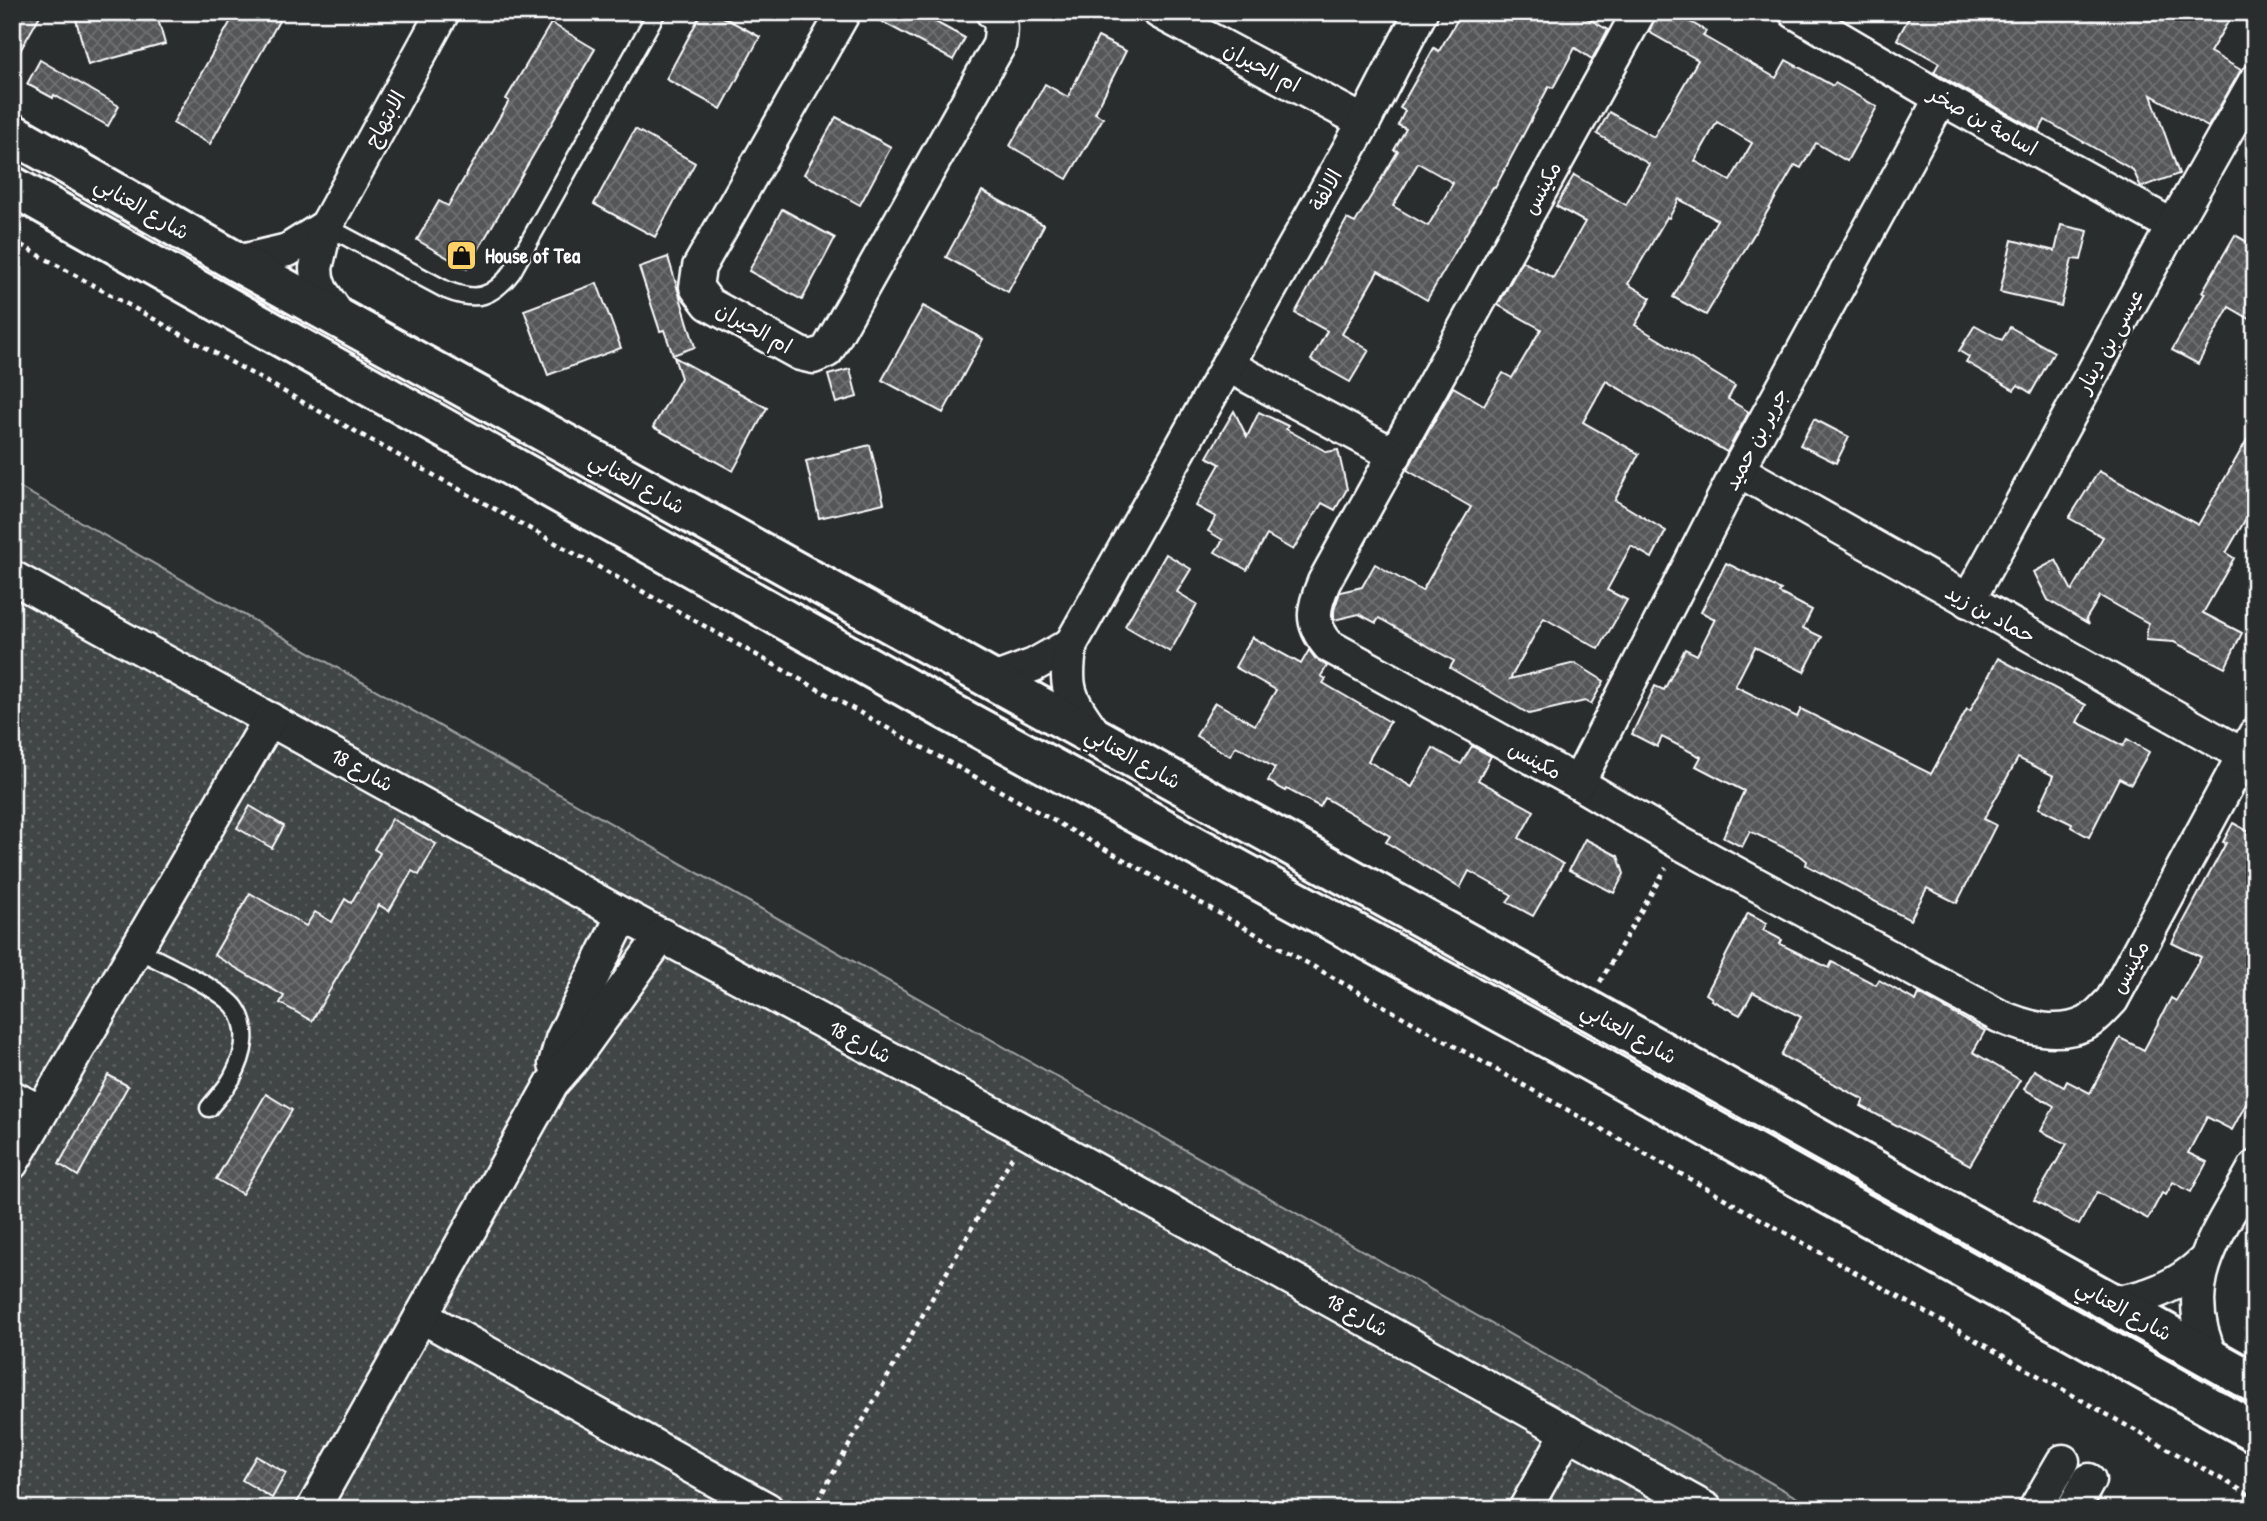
<svg xmlns="http://www.w3.org/2000/svg" width="2267" height="1521" viewBox="0 0 2267 1521" font-family="'Patrick Hand','Playpen Sans Arabic',sans-serif">
  <defs>
    <pattern id="grass-dots" width="8" height="8" patternUnits="userSpaceOnUse" patternTransform="scale(1.75)"><rect width="8" height="8" fill="#414445"/><path d="M2 2h.1M6 6h.1" fill="none" stroke="#5e6061" stroke-width="1.8" stroke-linecap="round"/></pattern>
    <pattern id="building-cross-hatch" width="8" height="8" patternUnits="userSpaceOnUse" patternTransform="scale(1.75)"><rect width="8" height="8" fill="#555758"/><path d="M0 0l8 8M0 8l8-8" fill="none" stroke="#6e7071"/></pattern>
  </defs>
  <rect width="100%" height="100%" fill="#2a2d2e"/>
  <filter id="ink" filterUnits="userSpaceOnUse"><feTurbulence type="fractalNoise" baseFrequency=".0143" numOctaves="2"/><feDisplacementMap in="SourceGraphic" scale="14" xChannelSelector="R" yChannelSelector="G"/><feConvolveMatrix kernelMatrix="1 2 1 2 8 2 1 2 1" color-interpolation-filters="sRGB"/></filter>
  <g filter="url(#ink)">
    <path fill="url(#grass-dots)" stroke="#a0a2a2" stroke-width="2" d="M12,483L1817,1509H12Z"/>
    <g fill="url(#building-cross-hatch)" stroke="#fff" stroke-width="2" fill-rule="evenodd">
      <path d="M12,12H42L12,65Z"/>
      <path d="M74,12H156L165,44L88,65Z"/>
      <path d="M236,12H284L210,144L173,123Z"/>
      <path d="M702,12H714L760,37L721,109L666,79Z"/>
      <path d="M864,12H917L965,38L953,60Z"/>
      <path d="M1462,12H1577L1608,30L1592,59L1575,48L1553,88L1549,86L1495,188L1493,187L1427,300L1378,271L1342,334L1369,350L1350,382L1311,360L1327,331L1295,313L1347,219L1355,223L1398,151L1394,150L1406,129L1398,125L1405,111L1400,108L1434,48L1439,51ZM1418,163L1453,183L1428,226L1393,206Z"/>
      <path d="M1657,12H1673L1706,31L1703,36L1776,78L1786,60L1833,86L1835,83L1877,107L1847,161L1816,143L1801,168L1795,165L1706,315L1673,297L1717,220L1679,199L1669,218L1667,217L1628,284L1651,298L1635,325L1735,386L1728,399L1749,412L1727,452L1606,381L1583,422L1639,454L1615,500L1666,531L1652,558L1631,546L1607,590L1627,600L1599,649L1544,618L1510,679L1575,663L1604,681L1591,704L1585,701L1529,714L1450,668L1454,661L1379,618L1376,623L1359,614L1334,620V610L1340,592L1362,587L1375,564L1422,591L1471,507L1407,470L1453,387L1484,405L1503,373L1512,378L1541,329L1498,305L1522,261L1553,278L1585,222L1556,206L1574,175L1626,205L1649,164L1597,134L1609,112L1654,137L1698,60L1649,32ZM1717,122L1752,143L1730,181L1695,161Z"/>
      <path d="M1912,12H2234L2210,52L2241,70L2208,127L2151,95L2179,174L2141,187L2133,170L2045,120L2039,131L1934,72L1939,63L1897,39Z"/>
      <path d="M551,23L595,49L467,269L417,240L439,201L448,206L509,101L506,99Z"/>
      <path d="M1098,37L1126,51L1095,113L1103,118L1067,179L1010,146L1045,84L1068,97Z"/>
      <path d="M40,60L119,106L108,126L54,95L53,98L27,84Z"/>
      <path d="M836,117L891,147L860,205L804,174Z"/>
      <path d="M635,129L695,163L655,237L594,204Z"/>
      <path d="M982,191L1044,225L1008,292L946,257Z"/>
      <path d="M782,209L835,238L802,300L749,271Z"/>
      <path d="M2061,225L2088,231L2081,260L2072,259L2061,306L2000,292L2012,240L2055,251Z"/>
      <path d="M2235,235L2255,246V260L2247,274L2255,279V322L2229,307L2198,364L2172,350L2205,293L2202,292Z"/>
      <path d="M668,257L695,347L673,355L664,330L660,331L639,267Z"/>
      <path d="M597,283L621,348L548,375L524,310Z"/>
      <path d="M923,306L983,339L943,413L882,380Z"/>
      <path d="M1975,325L2002,340L2010,327L2054,352L2031,393L2018,385L2014,390L1966,362L1969,357L1959,351Z"/>
      <path d="M674,357L767,408L733,471L653,427L681,378Z"/>
      <path d="M850,369L857,397L836,403L828,375Z"/>
      <path d="M1234,411L1247,437L1259,412L1288,426L1286,429L1327,452L1338,450L1347,489L1335,510L1322,503L1293,550L1267,535L1247,570L1215,552L1223,540L1208,531L1216,517L1196,506L1220,464L1207,457Z"/>
      <path d="M1814,419L1849,437L1836,463L1800,445Z"/>
      <path d="M2255,426V503L2226,553L2234,558L2203,613L2242,633L2225,668L2174,642L2146,640L2148,623L2100,596L2086,619L2089,624L2048,600L2034,572L2056,560L2072,591L2103,537L2069,518L2099,471L2198,525Z"/>
      <path d="M870,445L884,503L819,518L806,461Z"/>
      <path d="M1166,554L1191,569L1177,592L1197,604L1170,652L1125,626Z"/>
      <path d="M1726,563L1781,590L1779,593L1812,610L1803,628L1822,637L1804,672L1755,647L1735,686L1797,717L1801,709L1931,774L1967,709L1970,711L1998,658L2086,705L2077,722L2123,746L2127,739L2149,752L2131,784L2119,778L2089,837L2071,827L2072,824L2039,808L2054,776L2018,758L1984,819L1996,825L1957,903L1927,888L1910,920L1806,865L1807,861L1801,856L1750,831L1742,847L1723,837L1744,791L1696,766L1701,757L1662,737L1657,747L1632,734L1655,686L1664,690L1685,649L1697,655L1715,619L1701,612Z"/>
      <path d="M1252,637L1301,664L1309,650L1315,658L1327,666L1321,676L1326,679L1323,683L1390,722L1368,761L1412,787L1433,748L1461,764L1472,746L1491,756L1478,780L1534,811L1519,838L1563,864L1533,916L1507,902L1512,895L1469,871L1460,888L1386,842L1390,836L1325,798L1320,807L1287,789L1286,791L1268,781L1275,768L1236,746L1230,756L1196,736L1215,702L1255,725L1276,690L1235,667Z"/>
      <path d="M250,806L284,826L272,848L237,828Z"/>
      <path d="M392,819L436,844L419,875L412,871L389,911L379,905L312,1021L280,1003L284,996L214,955L250,893L306,926L315,912L332,922L345,899L351,903L380,853L374,849Z"/>
      <path d="M2233,823L2255,835V1087L2232,1130L2207,1117L2188,1153L2207,1162L2191,1192L2173,1182L2166,1195L2162,1193L2148,1219L2097,1192L2079,1225L2034,1200L2067,1144L2041,1131L2054,1106L2024,1089L2034,1070L2064,1087L2067,1081L2090,1093L2120,1038L2144,1050L2171,998L2176,1001L2201,957L2172,943L2226,843L2223,842Z"/>
      <path d="M1585,839L1618,856L1624,874L1614,893L1569,870Z"/>
      <path d="M1748,913L1767,923L1763,930L1782,940L1780,944L1829,968L1832,962L1876,985L1879,980L1916,1001L1919,994L1985,1031L1973,1052L2020,1080L1970,1165L1861,1106L1864,1100L1781,1055L1801,1017L1753,992L1740,1015L1711,1000L1712,998L1706,994Z"/>
      <path d="M108,1075L128,1086L78,1176L59,1164Z"/>
      <path d="M266,1094L292,1110L242,1194L216,1179Z"/>
      <path d="M256,1456L286,1473L272,1498L242,1480Z"/>
    </g>
    <g fill="none" stroke-linecap="round" stroke-linejoin="round">
      <defs>
        <g id="service">
          <path d="M326,226L446,290C476,302 492,298 512,272L657,12"/>
          <path d="M137,949C160,962 220,988 235,1007C251,1029 244,1056 232,1078C226,1089 216,1099 209,1108"/>
        </g>
        <g id="minor">
          <path d="M844,12L699,267L696,287L709,304L800,354L813,357L827,351L999,45C1001,33 1004,19 992,12"/>
          <path d="M1159,12L1364,122"/>
          <path d="M1639,12L1324,582C1313,608 1309,623 1329,646L1578,783L1680,843L1999,1016C2027,1028 2058,1037 2087,1023C2096,1018 2105,1007 2112,1000L2255,734"/>
          <path d="M1795,12L1941,98L2173,226"/>
          <path d="M237,262L288,250L326,226"/>
          <path d="M341,319L321,290L317,279L316,268L326,226L443,12"/>
          <path d="M1227,365L1395,455"/>
          <path d="M1738,470L2243,755"/>
          <path d="M12,577L623,915L1026,1131L1706,1509"/>
          <path d="M1968,601L2173,226L2255,81"/>
          <path d="M993,680L1034,665L1071,644"/>
          <path d="M1097,737C1070,699 1063,691 1071,644L1364,122L1421,12"/>
          <path d="M1578,783L1738,470L1941,98"/>
          <path d="M555,1064L562,1039L623,915"/>
          <path d="M12,1097L41,1112"/>
          <path d="M12,1163L270,719"/>
          <path d="M2112,1303C2148,1298 2176,1287 2203,1262"/>
          <path d="M421,1316L767,1509"/>
          <path d="M2213,1360C2174,1283 2219,1234 2255,1167"/>
          <path d="M313,1509L552,1083L573,1059L662,935"/>
          <path d="M1525,1509L1568,1432"/>
          <path d="M2035,1509L2063,1461"/>
          <path d="M2073,1509L2089,1480"/>
        </g>
        <g id="tertiary">
          <path d="M12,133L237,262L1585,1008L2255,1383"/>
          <path d="M12,186L946,710L1566,1048L2255,1432"/>
        </g>
      </defs>
      <use href="#service" stroke="#fff" stroke-width="21"/>
      <use href="#minor" stroke="#fff" stroke-width="37"/>
      <use href="#tertiary" stroke="#fff" stroke-width="44"/>
      <g stroke="#fff" stroke-width="4.5" stroke-dasharray="5 5" stroke-linecap="butt">
        <path d="M12,240L1162,881L2255,1498"/>
        <path d="M1600,982L1666,868"/>
        <path d="M813,1509L1012,1157"/>
      </g>
      <use href="#service" stroke="#2a2d2e" stroke-width="16"/>
      <use href="#minor" stroke="#2a2d2e" stroke-width="32"/>
      <use href="#tertiary" stroke="#2a2d2e" stroke-width="38"/>
    </g>
  </g>
  <defs>
    <symbol id="shop-square" viewBox="-11 -11 22 22"><rect x="-9" y="-9" width="18" height="18" rx="4" fill="#ffd166" stroke="#2a2d2e"/><path d="M-5-2.5h2.3a2.7 3.5 0 0 1 5.4 0H5L5.5 6h-11ZM-1.5-2.5h3a1.5 2.3 0 0 0-3 0Z" fill="#111"/></symbol>
  </defs>
  <g fill-rule="evenodd">
    <use href="#shop-square" x="444" y="238" width="35" height="35"/>
  </g>
  <g text-anchor="middle" stroke-width="5" stroke-linejoin="round" paint-order="stroke">
    <g font-size="21" fill="#fff" stroke="#2a2d2e">
      <text transform="translate(1262 67) rotate(28)" y="7">ام الحيران</text>
      <text transform="translate(385 119) rotate(-61)" y="7">الابتهاج</text>
      <text transform="translate(1983 121) rotate(29)" y="7">اسامة بن صخر</text>
      <text transform="translate(1542 188) rotate(-61)" y="7">مكينس</text>
      <text transform="translate(1326 190) rotate(-61)" y="7">الالفة</text>
      <text transform="translate(142 208) rotate(30)" y="7">شارع العنابي</text>
      <text transform="translate(754 328) rotate(29)" y="7">ام الحيران</text>
      <text transform="translate(2110 341) rotate(-61)" y="7">عيسى بن دينار</text>
      <text transform="translate(1756 439) rotate(-62)" y="7">جرير بن حميد</text>
      <text transform="translate(637 483) rotate(29)" y="7">شارع العنابي</text>
      <text transform="translate(1990 614) rotate(29)" y="7">حماد بن زيد</text>
      <text transform="translate(1133 758) rotate(29)" y="7">شارع العنابي</text>
      <text transform="translate(1535 760) rotate(29)" y="7">مكينس</text>
      <text transform="translate(362 770) rotate(29)" y="7">شارع 18</text>
      <text transform="translate(2130 967) rotate(-61)" y="7">مكينس</text>
      <text transform="translate(1629 1033) rotate(29)" y="7">شارع العنابي</text>
      <text transform="translate(860 1042) rotate(28)" y="7">شارع 18</text>
      <text transform="translate(2124 1310) rotate(29)" y="7">شارع العنابي</text>
      <text transform="translate(1357 1315) rotate(29)" y="7">شارع 18</text>
    </g>
    <g font-size="21" font-weight="bold" fill="#fff" stroke="#2a2d2e" text-anchor="start">
      <text x="485" y="263">House of Tea</text>
    </g>
  </g>
  <rect width="2267" height="1521" fill="none" stroke="#2a2d2e" stroke-width="42"/>
  <rect x="21" y="21" width="2225" height="1479" fill="none" stroke="#fff" stroke-width="2.5" filter="url(#ink)"/>
</svg>
